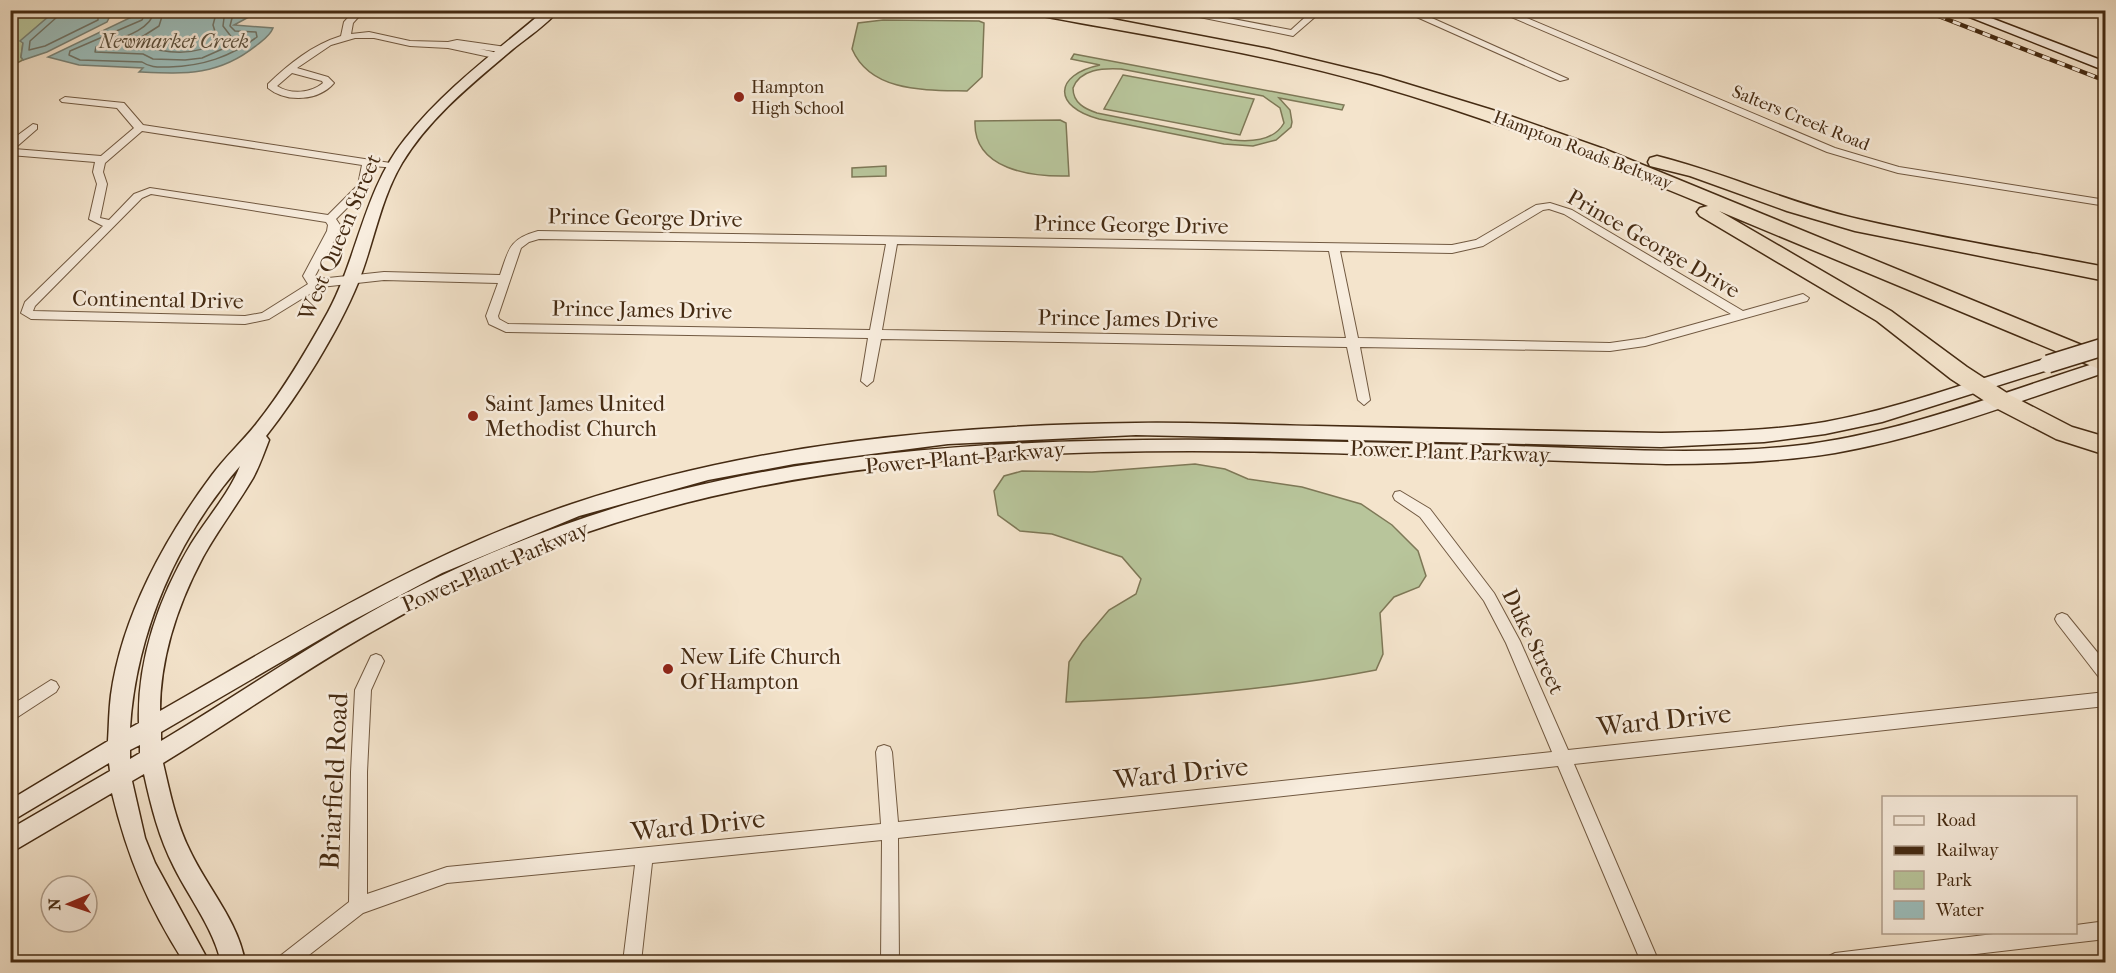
<svg xmlns="http://www.w3.org/2000/svg" width="2116" height="973" viewBox="0 0 2116 973" font-family="'IM FELL French Canon',serif">
  <rect width="100%" height="100%" fill="#f4e4cc"/>
  <filter id="stains"><feTurbulence type="fractalNoise" baseFrequency=".00333" numOctaves="4"/><feColorMatrix values="0 0 0 0 .2 0 0 0 0 .09 0 0 0 0 .02 0 0 0 .5 -.17"/></filter>
  <radialGradient id="worn" r=".72"><stop offset=".6" stop-color="#630" stop-opacity="0"/><stop offset="1" stop-color="#630" stop-opacity=".3"/></radialGradient>
  <g fill="#b8c59b" stroke="#7e7857" stroke-width="1.5" fill-rule="evenodd">
    <path d="M10,11H55L21,41L23,42L21,57L23,60L11,66Z"/>
    <path d="M883,20L979,21L984,23L982,77L967,91C927,90 871,93 852,49L858,23Z"/>
    <path d="M1074,54L1344,105L1342,110L1279,98L1290,110L1292,122L1291,127L1276,140L1253,146L1224,144L1099,119C1053,107 1053,75 1100,65L1071,59ZM1121,69L1263,96L1280,108L1284,123C1274,141 1250,142 1232,140L1097,113C1085,109 1073,103 1073,88C1080,69 1103,68 1121,69Z"/>
    <path d="M1123,75L1254,99L1240,135L1104,109Z"/>
    <path d="M1060,120L1066,123L1069,176C1032,177 973,170 975,121Z"/>
    <path d="M886,166V176L852,177V168Z"/>
    <path d="M1195,464L1225,469L1248,479L1302,487L1361,504L1392,525L1418,551L1426,576L1419,587L1394,597L1380,613L1383,654L1376,670C1274,690 1170,698 1066,702L1069,662L1082,642L1109,610L1136,594L1141,579L1122,557L1052,534L1020,531L998,515L994,491L1004,476L1022,471L1092,472Z"/>
  </g>
  <g fill="#9cbebc" stroke="#798378" stroke-width="1.5">
    <path d="M55,11H104L109,18L107,22L47,52L23,60L21,57L23,43L20,41Z"/>
    <path d="M144,11H260L234,25L273,28C270,36 263,40 257,45C219,76 185,74 139,72L143,68L79,65L48,57Z"/>
  </g>
  <g fill="none" stroke-linecap="round" stroke-linejoin="round">
    <g stroke="#707468" stroke-width="1.5">
      <path d="M59,10L57,17L30,41L29,50L45,46L98,20V10"/>
      <path d="M147,10L142,20L70,51L69,55L80,60L142,62C151,68 158,67 169,67C203,66 230,57 257,37L256,32L235,31L230,26L232,18L247,10"/>
      <path d="M155,10C150,33 116,39 96,47L95,52L143,54L153,59L185,60L202,58L236,43L223,26L224,18L230,10"/>
      <path d="M164,10L159,26L137,40V44C163,53 194,58 218,41L213,25L217,10"/>
    </g>
    <defs>
      <g id="street">
        <path d="M358,10L362,13L353,23L351,34L369,32L410,41L448,42L457,40L506,47L511,50L506,53L480,49L502,54L504,56L499,59L448,48L410,46L374,38H355L331,45L297,68L328,77L334,83C319,101 286,103 268,88V84C289,64 312,45 341,36L344,22L354,11ZM292,73L322,81L323,83C311,93 291,95 277,86Z"/>
        <path d="M1165,10H1186L1291,30L1313,10H1323L1293,36Z"/>
        <path d="M1401,10H1414L1568,79L1560,81Z"/>
        <path d="M1495,10H1508L1835,148L1899,167L2106,200V206L1898,173L1827,152Z"/>
        <path d="M65,97L124,103L143,125L397,164V168L372,166L367,188L336,219L340,225L339,231L315,276L319,279L384,272L500,275C509,249 509,239 538,231L1452,245L1476,240L1536,205L1550,203L1572,210L1743,311L1803,294L1809,298L1807,301L1645,346L1610,351L1360,347L1370,400L1364,405L1358,400L1347,347L881,339L873,381L867,386L861,381L868,338L506,332L489,324L486,316L498,283L384,280L321,287L269,319L245,324L31,319L21,313L25,302L103,226L89,219L97,184L93,172L95,162L10,155V141L33,124L37,125V129L14,149L101,156L134,128L117,108L62,102L60,100ZM142,131L362,165L358,185L328,215L150,188L134,194L109,220L100,218L107,184L103,172L105,163ZM151,194L326,222L328,225L327,231L303,276L308,284L262,313L245,316L33,311L35,306L142,198ZM1549,209L1564,214L1731,314L1645,338L1610,343L1358,338L1340,251L1452,253L1483,246L1543,210ZM539,239L886,244L870,330L508,324L499,319L498,316L521,248L529,242ZM897,244L1329,251L1346,338L882,330Z"/>
        <path d="M1400,491L1430,509L1494,593L1520,641L1568,750L2106,692V706L1574,764L1659,962H1641L1558,766L898,838L899,962H881L882,840L652,863L641,962H623L635,865L447,883L363,913L300,962H277L280,956L349,902L351,772L355,690L371,656L376,654L381,656L384,661L371,690L367,772V894L447,867L881,824L876,752L878,747L884,745L890,747L892,752L898,822L1552,752L1506,643L1484,601L1420,517L1395,500L1393,496L1395,492Z"/>
        <path d="M2062,613L2067,615L2106,663V682L2101,680L2057,623L2055,619L2057,615Z"/>
        <path d="M51,680L56,682L59,687L56,692L10,722V706Z"/>
        <path d="M2106,921V939L1907,962H1826L1829,956L1835,953L2010,932H2076V925Z"/>
      </g>
      <g id="secondary">
        <path d="M545,10H559C546,25 528,37 513,49C473,83 430,117 402,163C380,200 374,243 358,283C338,332 299,394 266,436L269,440C264,453 259,467 253,478C237,505 218,530 203,557C178,604 160,657 160,711C293,635 425,553 572,504C752,444 947,425 1136,423C1196,422 1256,425 1316,426C1431,429 1546,431 1661,433C1716,432 1771,431 1825,422C1901,408 1974,380 2048,358L2054,360L2056,364L2054,368L1882,422L1825,434L1764,442L1661,447L1136,435L948,444L794,464L708,480L579,516L442,573L348,623L161,732V741C231,699 298,653 369,613C466,559 571,517 679,490C940,426 1211,439 1478,445C1582,447 1688,457 1793,446C1901,434 2002,392 2106,360V372C2017,402 1927,437 1835,453C1779,462 1723,464 1666,464C1309,456 903,414 563,541C501,564 441,592 384,625C308,667 237,718 163,763C170,793 176,823 190,851C208,889 238,921 245,962H221C213,928 190,899 174,867C159,838 151,806 144,774L132,781L145,838L155,863L209,962H184C148,905 128,859 112,793L10,853V829L110,771L109,763L10,822V800L108,741C109,726 109,710 111,695C122,616 165,538 212,475C226,456 243,441 257,423C284,389 307,350 328,312C358,256 364,190 405,139C444,89 497,51 545,10ZM240,466C229,494 207,518 191,544C159,597 137,660 139,723L130,728C136,633 177,538 240,466ZM140,745V753L130,759V750Z"/>
        <path d="M1952,10H1970L2106,62V71Z"/>
      </g>
      <g id="highway">
        <path d="M1029,10H1065L1269,49L1381,76L1499,112L1604,149L2106,355V372L1719,211L1891,311L1967,367L2010,395L2072,427L2106,437V455L2056,439L1994,407L1951,379L1877,321L1700,216L1697,212L1700,208L1708,206C1597,160 1486,117 1371,84C1262,53 1148,36 1037,15Z"/>
        <path d="M1657,156C1725,173 1789,203 1858,219C1940,238 2023,251 2106,267V281L1855,231L1787,211L1690,176L1650,166L1648,162L1650,158Z"/>
      </g>
    </defs>
    <use href="#street" stroke="#715941" stroke-width="2"/>
    <use href="#secondary" stroke="#452b13" stroke-width="3"/>
    <use href="#highway" stroke="#452b13" stroke-width="3"/>
    <use href="#street" fill="#f8edde" fill-rule="evenodd"/>
    <use href="#secondary" fill="#f8edde" fill-rule="evenodd"/>
    <use href="#highway" fill="#f4e4cc" fill-rule="evenodd"/>
    <defs>
      <path id="rail" d="M1923,10L2106,81"/>
    </defs>
    <use href="#rail" stroke="#452b13" stroke-width="4.5"/>
    <use href="#rail" stroke="#f8edde" stroke-width="3" stroke-dasharray="8" stroke-linecap="butt"/>
    <defs>
      <path id="secondary-bridge" d="M2048,364L2106,346"/>
    </defs>
    <use href="#secondary-bridge" stroke="#452b13" stroke-width="20" stroke-linecap="butt"/>
    <use href="#secondary-bridge" stroke="#f8edde" stroke-width="17"/>
  </g>
  <g fill="#8f2418" stroke="#f8edde" stroke-width="2">
    <circle cx="739" cy="97" r="6"/>
    <circle cx="473" cy="416" r="6"/>
    <circle cx="668" cy="669" r="6"/>
  </g>
  <g text-anchor="middle" stroke-width="5" stroke-linejoin="round" paint-order="stroke">
    <g font-size="18" fill="#452b13" stroke="#f8edde" text-anchor="start">
      <text x="751" y="93">Hampton<tspan x="751" dy="21">High School</tspan></text>
    </g>
    <g font-size="18" fill="#452b13" stroke="#f8edde">
      <text transform="translate(1801 118) rotate(22)" y="6">Salters Creek Road</text>
      <text transform="translate(1583 150) rotate(21)" y="6">Hampton Roads Beltway</text>
    </g>
    <g font-size="20" font-style="italic" fill="#5b503d" stroke="#f8edde">
      <text x="174" y="48">Newmarket Creek</text>
    </g>
    <g font-size="22" fill="#452b13" stroke="#f8edde">
      <text transform="translate(645 217) rotate(1)" y="8">Prince George Drive</text>
      <text transform="translate(1131 224) rotate(1)" y="8">Prince George Drive</text>
      <text transform="translate(339 237) rotate(-67)" y="8">West Queen Street</text>
      <text transform="translate(1654 243) rotate(30)" y="8">Prince George Drive</text>
      <text transform="translate(158 299) rotate(1)" y="8">Continental Drive</text>
      <text transform="translate(642 309) rotate(1)" y="8">Prince James Drive</text>
      <text transform="translate(1128 318) rotate(1)" y="8">Prince James Drive</text>
      <text transform="translate(1450 451) rotate(2)" y="8">Power Plant Parkway</text>
      <text transform="translate(965 457) rotate(-5)" y="8">Power Plant Parkway</text>
      <text transform="translate(495 566) rotate(-23)" y="8">Power Plant Parkway</text>
      <text transform="translate(1534 641) rotate(64)" y="8">Duke Street</text>
    </g>
    <g font-size="22" fill="#452b13" stroke="#f8edde" text-anchor="start">
      <text x="485" y="411">Saint James United<tspan x="485" dy="25">Methodist Church</tspan></text>
      <text x="680" y="664">New Life Church<tspan x="680" dy="25">Of Hampton</tspan></text>
    </g>
    <g font-size="27" fill="#452b13" stroke="#f8edde">
      <text transform="translate(1664 720) rotate(-6)" y="9">Ward Drive</text>
      <text transform="translate(1181 773) rotate(-6)" y="9">Ward Drive</text>
      <text transform="translate(334 781) rotate(-87)" y="9">Briarfield Road</text>
      <text transform="translate(698 825) rotate(-6)" y="9">Ward Drive</text>
    </g>
  </g>
  <rect width="2116" height="973" fill="none" stroke="#f4e4cc" stroke-width="36"/>
  <rect x="12" y="12" width="2092" height="949" fill="none" stroke="#452b13" stroke-width="3"/>
  <rect x="18" y="18" width="2080" height="937" fill="none" stroke="#452b13" stroke-width="1.5"/>
  <rect x="1882" y="796" width="195" height="138" fill="#f8edde" stroke="#b09f8d" stroke-width="1.5"/>
  <rect x="1894" y="816" width="30" height="9" fill="#f8edde" stroke="#b09f8d" stroke-width="1.5"/>
  <text x="1936" y="826" font-size="18" fill="#452b13">Road</text>
  <rect x="1894" y="846" width="30" height="9" fill="#452b13" stroke="#b09f8d" stroke-width="1.5"/>
  <text x="1936" y="856" font-size="18" fill="#452b13">Railway</text>
  <rect x="1894" y="871" width="30" height="18" fill="#b8c59b" stroke="#b09f8d" stroke-width="1.5"/>
  <text x="1936" y="886" font-size="18" fill="#452b13">Park</text>
  <rect x="1894" y="901" width="30" height="18" fill="#9cbebc" stroke="#b09f8d" stroke-width="1.5"/>
  <text x="1936" y="916" font-size="18" fill="#452b13">Water</text>
  <g transform="translate(69 904) rotate(268)"><circle r="28" fill="#f8edde" stroke="#b09f8d" stroke-width="1.5"/>
  <path d="M0-4.5L10 22L0 15L-10 22Z" fill="#8f2418"/>
  <text y="-9" font-size="16" font-weight="bold" text-anchor="middle" fill="#452b13">N</text>
  </g>
  <rect width="100%" height="100%" filter="url(#stains)"/>
  <rect width="100%" height="100%" fill="url(#worn)"/>
</svg>
